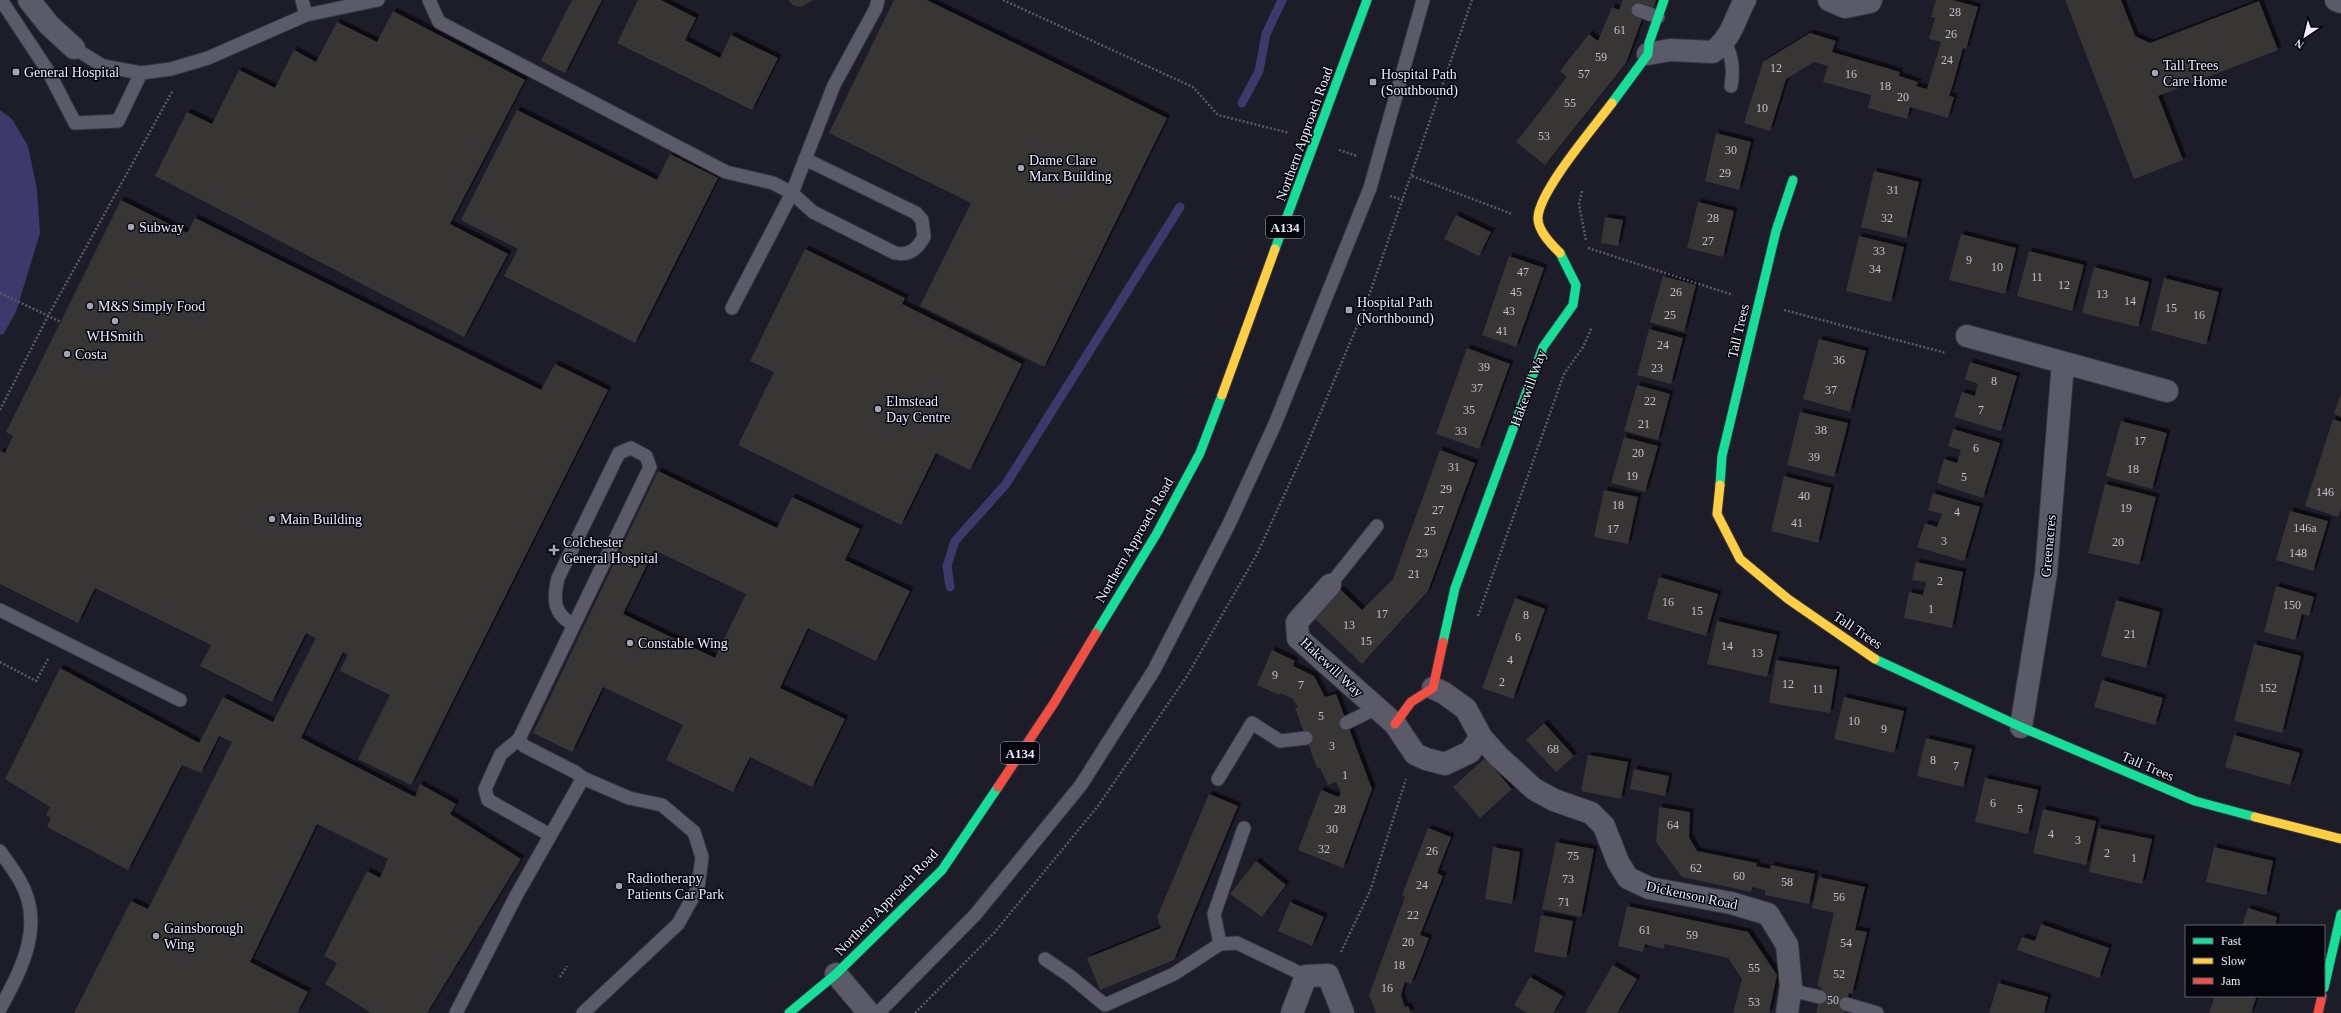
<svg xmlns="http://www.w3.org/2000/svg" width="2341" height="1013" viewBox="0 0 2341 1013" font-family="'Times New Roman',serif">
  <defs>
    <filter id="shadow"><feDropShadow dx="3.5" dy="-3.5" stdDeviation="0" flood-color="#0009"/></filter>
  </defs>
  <rect width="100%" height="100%" fill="#1d1c29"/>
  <path fill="#3f386b" d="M0,110L12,119L28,146L37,189L40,233L16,312L3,335L0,334Z"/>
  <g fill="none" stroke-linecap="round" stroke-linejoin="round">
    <g stroke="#3f386b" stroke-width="9">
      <path d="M1242,103L1259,71L1266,34L1282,0"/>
      <path d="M950,587L947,566L955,541L1006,484L1180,207"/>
    </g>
  </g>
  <g fill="#393436" fill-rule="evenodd" filter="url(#shadow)">
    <path d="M572,0H602L565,73L541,61Z"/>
    <path d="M638,0H661L696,18L685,40L720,58L731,35L778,58L752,110L617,43Z"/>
    <path d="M788,0H813L801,7L794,6Z"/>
    <path d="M894,0H927L1167,118L1044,367L920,306L971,203L829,133Z"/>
    <path d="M1623,0H1656L1653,8L1641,3L1636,17L1642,19L1626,63L1545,165L1516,142L1567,77L1560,71L1589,34L1598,41L1612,7L1619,10Z"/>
    <path d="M1936,0H1953L1978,7L1966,49L1963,48L1953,84L1949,96L1954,97L1948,118L1910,107L1907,119L1868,108L1871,95L1823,82L1828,66L1814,62L1786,79L1770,131L1744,123L1763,62L1810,33L1836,41L1832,52L1900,72L1899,76L1918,82L1916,86L1927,89L1941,42L1929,39L1935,18L1931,17Z"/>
    <path d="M2065,0H2121L2135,36L2150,43L2259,1L2278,50L2158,96L2183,160L2134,179Z"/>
    <path d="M393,11L525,80L450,224L508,254L464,337L155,176L187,112L212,124L239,70L275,88L294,50L316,62L337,22L377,42Z"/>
    <path d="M517,110L657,180L670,154L718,178L635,343L504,276L518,249L461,220Z"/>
    <path d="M1716,133L1751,142L1739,190L1705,181Z"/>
    <path d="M1874,171L1919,182L1906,238L1861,227Z"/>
    <path d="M121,200L187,233L195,218L541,390L555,364L608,390L411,785L358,759L390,695L340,671L348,654L343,652L301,738L415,797L420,784L456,804L450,814L521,859L427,1013H371L325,984L337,963L324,956L367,871L380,878L388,859L317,824L250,962L308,992L297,1013H74L131,901L148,909L232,742L219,736L201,773L182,765L128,870L47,827L51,818L46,815L50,807L5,779L60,668L199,743L223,697L273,722L316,638L306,633L272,702L200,666L211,645L95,588L78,623L0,584V451L5,453L13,436L6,432Z"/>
    <path d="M1698,202L1734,211L1723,257L1687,248Z"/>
    <path d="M1456,215L1491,232L1479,256L1444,239Z"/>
    <path d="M1605,217L1623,220L1618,246L1601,243Z"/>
    <path d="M1961,234L2016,248L2005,294L1949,280Z"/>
    <path d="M1859,236L1904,247L1891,302L1846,291Z"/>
    <path d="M805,249L905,298L902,304L1022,364L970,470L936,453L901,525L738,445L774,372L750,361Z"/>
    <path d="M2029,251L2084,265L2072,311L2017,296Z"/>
    <path d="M1509,256L1544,268L1516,347L1482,335Z"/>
    <path d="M2094,267L2149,282L2138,327L2082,313Z"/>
    <path d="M1663,276L1696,285L1684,332L1650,322Z"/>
    <path d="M2164,278L2219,292L2206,345L2151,330Z"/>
    <path d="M1649,329L1683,338L1671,384L1637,375Z"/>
    <path d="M1819,339L1866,351L1850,412L1803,399Z"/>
    <path d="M1467,348L1510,364L1479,449L1436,434Z"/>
    <path d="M1970,362L2017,376L2001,431L1954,417L1962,392L1975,396L1978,384L1965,379Z"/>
    <path d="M1637,385L1670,394L1658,440L1624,431Z"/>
    <path d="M2341,393V417L2334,414Z"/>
    <path d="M1800,412L1848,423L1834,477L1787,465Z"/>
    <path d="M2333,419L2341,422V509L2338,517L2305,506Z"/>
    <path d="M2121,421L2167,433L2152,489L2106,476Z"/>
    <path d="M1953,429L2000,443L1983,498L1937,483L1944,459L1957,463L1961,450L1948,446Z"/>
    <path d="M1624,437L1658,446L1645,492L1611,483Z"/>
    <path d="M1440,450L1475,463L1428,591L1362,664L1313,617L1340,589L1362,610L1393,579Z"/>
    <path d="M658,471L777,528L792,497L860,529L845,560L910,591L876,661L808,628L780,688L845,719L812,787L750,757L733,792L666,760L683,725L603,687L572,752L533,733ZM654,550L746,594L715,658L623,614Z"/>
    <path d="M1784,476L1831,488L1818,543L1771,531Z"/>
    <path d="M2105,484L2156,497L2139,565L2088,553Z"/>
    <path d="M1604,490L1638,497L1628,544L1594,537Z"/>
    <path d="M1933,493L1980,507L1964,561L1917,547L1925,523L1937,527L1942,514L1928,510Z"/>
    <path d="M2290,511L2328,521L2313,571L2276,560Z"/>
    <path d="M1916,562L1963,572L1952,628L1904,618L1909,592L1923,595L1926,582L1912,580Z"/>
    <path d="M1659,577L1718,594L1706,636L1647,619Z"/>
    <path d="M2276,586L2314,597L2309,616L2302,614L2295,640L2264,632Z"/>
    <path d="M1515,598L1545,609L1513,699L1482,688Z"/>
    <path d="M2116,600L2160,612L2146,668L2101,656Z"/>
    <path d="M1717,621L1777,635L1767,677L1707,664Z"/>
    <path d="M2254,644L2301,656L2282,733L2234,721Z"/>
    <path d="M1272,650L1295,661L1293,666L1314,676L1325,697L1336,694L1372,789L1343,868L1298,850L1321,790L1339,797L1341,792L1336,782L1328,785L1320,768H1317L1295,708L1298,707L1292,698L1280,693L1279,695L1257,685Z"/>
    <path d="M1776,660L1837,670L1830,713L1769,703Z"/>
    <path d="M2102,680L2163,698L2155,725L2094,707Z"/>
    <path d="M1844,697L1904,711L1894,753L1834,739Z"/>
    <path d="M1544,723L1574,756L1556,772L1526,740Z"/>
    <path d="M2234,735L2300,753L2290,785L2225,767Z"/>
    <path d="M1926,738L1972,749L1963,787L1917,776Z"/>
    <path d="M1588,755L1628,762L1621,799L1581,791Z"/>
    <path d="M1485,758L1512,789L1480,818L1453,787Z"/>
    <path d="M1634,769L1669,776L1665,796L1630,789Z"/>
    <path d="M1985,778L2038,790L2028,834L1975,822Z"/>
    <path d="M1209,794L1238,806L1174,960L1100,990L1087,958L1161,928L1157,917Z"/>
    <path d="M1659,807L1690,812L1689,837L1697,851L1757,863L1756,866L1770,869L1771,865L1815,874L1809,904L1765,895V890L1752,887L1751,892L1682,877L1656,842Z"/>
    <path d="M2043,809L2096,821L2086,865L2033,853Z"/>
    <path d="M1428,828L1451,837L1437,873L1443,876L1420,935L1429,938L1411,984L1405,982L1401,995L1405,1007L1408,1006L1411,1013H1376L1369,995L1405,897L1402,895Z"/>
    <path d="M2098,828L2152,839L2142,884L2089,872Z"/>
    <path d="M1556,842L1594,849L1581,917L1542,909Z"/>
    <path d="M1493,847L1520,852L1512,904L1485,899Z"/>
    <path d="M2214,847L2273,861L2266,895L2206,882Z"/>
    <path d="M1256,861L1286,885L1262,917L1230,894Z"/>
    <path d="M1819,877L1865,887L1855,930L1867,932L1852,994L1849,993L1844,1013H1816L1822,987L1817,986L1834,913L1812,908Z"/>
    <path d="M1290,902L1324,917L1312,946L1278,931Z"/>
    <path d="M1627,906L1748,932L1777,975L1769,1013H1733L1742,979L1728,958L1665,944L1663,949L1645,944L1643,952L1618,946Z"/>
    <path d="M2248,908L2277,917L2275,926H2242Z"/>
    <path d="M1541,915L1573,921L1566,958L1534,952Z"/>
    <path d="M2041,924L2109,948L2099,978L2017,950L2022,937L2035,941Z"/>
    <path d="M1613,965L1637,979L1617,1013H1585Z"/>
    <path d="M1530,977L1563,996L1553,1013H1527L1514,1005Z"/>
    <path d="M1998,983L2048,997L2044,1013H1989Z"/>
    <path d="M2215,996H2250L2256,998L2251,1013H2209Z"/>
  </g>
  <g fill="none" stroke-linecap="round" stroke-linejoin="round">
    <defs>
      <g id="lane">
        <path d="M1,0L48,71L75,123L118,121L141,73"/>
        <path d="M302,0L306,15"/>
        <path d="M429,0L439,22L726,172L773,183L792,193L813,212L895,253C910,256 917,249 924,237L922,220L916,213L805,159"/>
        <path d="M1638,10L1658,17"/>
        <path d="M1725,42C1732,57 1734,69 1731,86"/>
        <path d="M74,48L103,66L141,73L171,69L208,58L306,15L378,0"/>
        <path d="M732,308L792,193L834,85L876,8L878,0"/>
        <path d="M1330,585L1377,526"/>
        <path d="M0,610L180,700"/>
        <path d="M574,625C553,614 553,599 558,578L619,453L631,448L646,456L650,467L519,739L524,746L575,772L583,778L629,798L662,805L694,832L702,857L698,888L678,924L583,1013"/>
        <path d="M1346,723L1377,708"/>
        <path d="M519,739L501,754L485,789L488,800L550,835"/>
        <path d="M1218,779L1252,723L1280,741L1306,738"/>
        <path d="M0,851C6,860 13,869 19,879C46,924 22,968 0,1009"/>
        <path d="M1220,944L1214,914L1244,828"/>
        <path d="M1045,959L1070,976L1105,1005L1174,974L1220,944L1237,943L1306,976"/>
        <path d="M1790,990L1820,997"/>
        <path d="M1846,1004L1877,1013"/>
        <path d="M456,1013L516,896L583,778"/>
        <path d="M878,1013L975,915L1081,785L1154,670L1229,524L1275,424L1370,188L1423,0"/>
      </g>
      <g id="street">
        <path d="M29,0L49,25L74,48"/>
        <path d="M1829,0L1845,7L1870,2L1871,0"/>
        <path d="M2336,0L2341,2"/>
        <path d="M1648,54L1670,50L1713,52C1734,34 1733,22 1745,0"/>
        <path d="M1967,336L2167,391"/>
        <path d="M1330,585L1297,622L1298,638L1395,724L1415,754L1426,759L1445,764L1470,752L1481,737"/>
        <path d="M1433,688L1444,693L1466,709L1481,737L1499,757L1534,789L1554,800L1591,813L1604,826L1618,862L1628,878L1649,888L1731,903L1768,914L1787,945L1791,986L1787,1013"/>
        <path d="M2021,727L2046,573L2063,363"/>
        <path d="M836,974L869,1013"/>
        <path d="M1292,1013L1306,976L1328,975L1343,1013"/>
      </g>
      <g id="fast">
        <path d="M1612,103L1648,54L1649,43L1664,0"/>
        <path d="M1275,249L1367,0"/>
        <path d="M1720,485L1722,456L1776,231L1793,180"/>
        <path d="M1096,633L1157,533L1200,453L1222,395"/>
        <path d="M1443,642L1455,588L1543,347L1573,305L1576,285L1560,253"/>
        <path d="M1875,659L2021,727L2195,801L2255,817"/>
        <path d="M2324,988L2341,914"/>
        <path d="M789,1013L836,974L942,870L998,787"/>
      </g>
      <g id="slow">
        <path d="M1560,253C1551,244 1537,230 1538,217C1540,190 1594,127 1612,103"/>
        <path d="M1222,395L1275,249"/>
        <path d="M1720,485L1717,514L1740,559L1788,599L1875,659"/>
        <path d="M2255,817L2341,839"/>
      </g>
      <g id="jam">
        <path d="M1395,724L1411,702L1433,688L1443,642"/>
        <path d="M998,787L1054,703L1096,633"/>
        <path d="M2318,1013L2322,996"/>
      </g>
    </defs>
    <use href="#lane" stroke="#373642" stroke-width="15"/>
    <use href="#street" stroke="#373642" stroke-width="24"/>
    <use href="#fast" stroke="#373642" stroke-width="11"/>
    <use href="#slow" stroke="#373642" stroke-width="11"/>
    <use href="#jam" stroke="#373642" stroke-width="11"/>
    <g stroke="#5a5965" stroke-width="2.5" stroke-dasharray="2 2" stroke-linecap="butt">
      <path d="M1003,0L1193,87L1218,115L1289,133"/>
      <path d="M1339,150L1357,156"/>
      <path d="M1412,176L1512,214"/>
      <path d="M1582,191L1579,204L1586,241"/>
      <path d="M1390,196L1403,200"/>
      <path d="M1588,248L1733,295"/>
      <path d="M0,293L61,322"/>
      <path d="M1784,310L1946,353"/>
      <path d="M0,410L48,316L173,90"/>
      <path d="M1478,616L1564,374L1583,347L1592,327"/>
      <path d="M0,662L36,681L48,659"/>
      <path d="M1341,952L1370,891L1406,779"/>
      <path d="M560,977L567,966"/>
      <path d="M915,1013L994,933L1098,806L1187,676L1257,554L1304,452L1365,307L1472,0"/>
    </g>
    <use href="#lane" stroke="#5b5a69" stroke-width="13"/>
    <use href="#street" stroke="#5b5a69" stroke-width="22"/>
    <use href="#fast" stroke="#16e098" stroke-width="9"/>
    <use href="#slow" stroke="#ffcf43" stroke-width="9"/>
    <use href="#jam" stroke="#f24e42" stroke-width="9"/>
  </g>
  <g fill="#a5a4b3" stroke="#05050e" stroke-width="1.5">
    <rect x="12" y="68" width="8" height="8" rx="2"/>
    <circle cx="2155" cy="73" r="4"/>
    <rect x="1369" y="78" width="8" height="8" rx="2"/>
    <circle cx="1021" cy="168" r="4"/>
    <circle cx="131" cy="227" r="4"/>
    <circle cx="90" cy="306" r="4"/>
    <rect x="1345" y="306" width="8" height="8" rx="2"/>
    <circle cx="115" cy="321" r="4"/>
    <circle cx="67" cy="354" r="4"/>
    <circle cx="878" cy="409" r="4"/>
    <circle cx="272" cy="519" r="4"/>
    <path d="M552 544h4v4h4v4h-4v4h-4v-4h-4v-4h4z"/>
    <circle cx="630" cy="643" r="4"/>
    <circle cx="619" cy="886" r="4"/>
    <circle cx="156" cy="936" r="4"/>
  </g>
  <g text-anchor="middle" stroke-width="3" stroke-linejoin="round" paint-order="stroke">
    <g font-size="12" fill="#c1bfcc">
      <text x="1955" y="16">28</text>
      <text x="1620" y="34">61</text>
      <text x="1951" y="38">26</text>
      <text x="1601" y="61">59</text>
      <text x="1947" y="64">24</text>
      <text x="1776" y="72">12</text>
      <text x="1584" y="78">57</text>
      <text x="1851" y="78">16</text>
      <text x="1885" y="90">18</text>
      <text x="1903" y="101">20</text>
      <text x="1570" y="107">55</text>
      <text x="1762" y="112">10</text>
      <text x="1544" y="140">53</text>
      <text x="1731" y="154">30</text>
      <text x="1725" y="177">29</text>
      <text x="1893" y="194">31</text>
      <text x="1713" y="222">28</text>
      <text x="1887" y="222">32</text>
      <text x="1708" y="245">27</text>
      <text x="1879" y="255">33</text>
      <text x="1969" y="264">9</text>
      <text x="1997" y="271">10</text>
      <text x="1875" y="273">34</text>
      <text x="1523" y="276">47</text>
      <text x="2037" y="281">11</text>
      <text x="2064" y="289">12</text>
      <text x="1516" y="296">45</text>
      <text x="1676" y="296">26</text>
      <text x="2102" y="298">13</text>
      <text x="2130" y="305">14</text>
      <text x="2171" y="312">15</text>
      <text x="1509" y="315">43</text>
      <text x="1670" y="319">25</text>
      <text x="2199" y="319">16</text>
      <text x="1502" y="335">41</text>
      <text x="1663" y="349">24</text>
      <text x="1839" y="364">36</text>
      <text x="1484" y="371">39</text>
      <text x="1657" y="372">23</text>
      <text x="1994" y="385">8</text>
      <text x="1477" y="392">37</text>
      <text x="1831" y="394">37</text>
      <text x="1650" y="405">22</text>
      <text x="1469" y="414">35</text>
      <text x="1981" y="414">7</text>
      <text x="1644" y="428">21</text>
      <text x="1821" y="434">38</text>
      <text x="1461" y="435">33</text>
      <text x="2140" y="445">17</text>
      <text x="1976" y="452">6</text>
      <text x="1638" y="457">20</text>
      <text x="1814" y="461">39</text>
      <text x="1454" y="471">31</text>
      <text x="2133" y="473">18</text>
      <text x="1632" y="480">19</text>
      <text x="1964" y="481">5</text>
      <text x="1446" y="493">29</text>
      <text x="2325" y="496">146</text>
      <text x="1804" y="500">40</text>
      <text x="1618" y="509">18</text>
      <text x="2126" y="512">19</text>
      <text x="1438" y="514">27</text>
      <text x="1957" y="516">4</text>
      <text x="1797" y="527">41</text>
      <text x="2305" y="532">146a</text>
      <text x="1613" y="533">17</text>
      <text x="1430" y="535">25</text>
      <text x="1944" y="545">3</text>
      <text x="2118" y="546">20</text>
      <text x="1422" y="557">23</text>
      <text x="2298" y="557">148</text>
      <text x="1414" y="578">21</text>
      <text x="1940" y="585">2</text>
      <text x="1668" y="606">16</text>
      <text x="2292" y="609">150</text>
      <text x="1931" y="613">1</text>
      <text x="1697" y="615">15</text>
      <text x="1382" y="618">17</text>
      <text x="1526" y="619">8</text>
      <text x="1349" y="629">13</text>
      <text x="2130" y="638">21</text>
      <text x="1518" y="641">6</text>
      <text x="1366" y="645">15</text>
      <text x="1727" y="650">14</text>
      <text x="1757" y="657">13</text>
      <text x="1510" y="664">4</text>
      <text x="1275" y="679">9</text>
      <text x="1502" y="686">2</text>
      <text x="1788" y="688">12</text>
      <text x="1301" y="689">7</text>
      <text x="2268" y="692">152</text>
      <text x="1818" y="693">11</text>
      <text x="1321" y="720">5</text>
      <text x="1854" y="725">10</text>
      <text x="1884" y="733">9</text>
      <text x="1332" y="750">3</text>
      <text x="1553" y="753">68</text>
      <text x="1933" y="764">8</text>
      <text x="1956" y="770">7</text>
      <text x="1345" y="779">1</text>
      <text x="1993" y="807">6</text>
      <text x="1340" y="813">28</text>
      <text x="2020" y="813">5</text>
      <text x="1673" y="829">64</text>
      <text x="1332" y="833">30</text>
      <text x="2051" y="838">4</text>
      <text x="2078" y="844">3</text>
      <text x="1324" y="853">32</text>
      <text x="1432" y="855">26</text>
      <text x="2107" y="857">2</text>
      <text x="1573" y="860">75</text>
      <text x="2134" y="862">1</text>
      <text x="1696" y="872">62</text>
      <text x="1739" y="880">60</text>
      <text x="1568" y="883">73</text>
      <text x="1787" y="886">58</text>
      <text x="1422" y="889">24</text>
      <text x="1839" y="901">56</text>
      <text x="1564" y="906">71</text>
      <text x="1413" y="919">22</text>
      <text x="1645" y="934">61</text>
      <text x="1692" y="939">59</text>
      <text x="1408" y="946">20</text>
      <text x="1846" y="947">54</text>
      <text x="1399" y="969">18</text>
      <text x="1754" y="972">55</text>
      <text x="1839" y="978">52</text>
      <text x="1387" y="992">16</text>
      <text x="1833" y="1004">50</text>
      <text x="1754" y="1006">53</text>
    </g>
    <g fill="#05050e" stroke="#a8a7b6" stroke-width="1">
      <rect x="1266" y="216" width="38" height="22" rx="3"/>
      <rect x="1001" y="742" width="38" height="22" rx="3"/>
    </g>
    <g font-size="13" font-weight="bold" fill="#eeedfe">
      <text x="1285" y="232">A134</text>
      <text x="1020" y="758">A134</text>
    </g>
    <g font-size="14" fill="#eeedfe" stroke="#05050e" text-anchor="start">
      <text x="2163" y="70">Tall Trees<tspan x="2163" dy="16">Care Home</tspan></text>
      <text x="24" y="77">General Hospital</text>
      <text x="1381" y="79">Hospital Path<tspan x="1381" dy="16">(Southbound)</tspan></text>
      <text x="1029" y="165">Dame Clare<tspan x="1029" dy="16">Marx Building</tspan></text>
      <text x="139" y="232">Subway</text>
      <text x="1357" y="307">Hospital Path<tspan x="1357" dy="16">(Northbound)</tspan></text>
      <text x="98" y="311">M&amp;S Simply Food</text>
      <text x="115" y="341" text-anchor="middle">WHSmith</text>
      <text x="75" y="359">Costa</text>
      <text x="886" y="406">Elmstead<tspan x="886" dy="16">Day Centre</tspan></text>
      <text x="280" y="524">Main Building</text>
      <text x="563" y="547">Colchester<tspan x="563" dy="16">General Hospital</tspan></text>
      <text x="638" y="648">Constable Wing</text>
      <text x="627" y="883">Radiotherapy<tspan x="627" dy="16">Patients Car Park</tspan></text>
      <text x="164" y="933">Gainsborough<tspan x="164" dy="16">Wing</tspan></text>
    </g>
    <g font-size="14" fill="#eeedfe" stroke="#05050e">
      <text transform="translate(1304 134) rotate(-70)" y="5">Northern Approach Road</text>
      <text transform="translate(1738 331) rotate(-77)" y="5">Tall Trees</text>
      <text transform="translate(1528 388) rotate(-70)" y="5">Hakewill Way</text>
      <text transform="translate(1134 540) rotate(-60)" y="5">Northern Approach Road</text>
      <text transform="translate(2048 546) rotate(-85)" y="5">Greenacres</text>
      <text transform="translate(1858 630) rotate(34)" y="5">Tall Trees</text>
      <text transform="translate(1332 667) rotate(43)" y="5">Hakewill Way</text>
      <text transform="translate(2148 766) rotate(23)" y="5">Tall Trees</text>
      <text transform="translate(1692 895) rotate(12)" y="5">Dickenson Road</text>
      <text transform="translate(886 902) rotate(-46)" y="5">Northern Approach Road</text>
    </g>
  </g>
  <rect x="2185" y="925" width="140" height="72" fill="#05050e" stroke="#62626e"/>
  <rect x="2193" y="938" width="20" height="6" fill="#16e098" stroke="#62626e"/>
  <text x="2221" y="945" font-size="12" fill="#eeedfe">Fast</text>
  <rect x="2193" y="958" width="20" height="6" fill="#ffcf43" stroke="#62626e"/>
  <text x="2221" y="965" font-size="12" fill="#eeedfe">Slow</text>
  <rect x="2193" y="978" width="20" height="6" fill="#f24e42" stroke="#62626e"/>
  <text x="2221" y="985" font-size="12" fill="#eeedfe">Jam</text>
  <g transform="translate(2305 36) rotate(215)" stroke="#05050e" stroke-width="3" paint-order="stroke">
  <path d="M0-3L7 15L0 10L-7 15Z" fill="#eeedfe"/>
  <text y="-6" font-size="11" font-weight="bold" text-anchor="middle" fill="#eeedfe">N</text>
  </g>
</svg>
